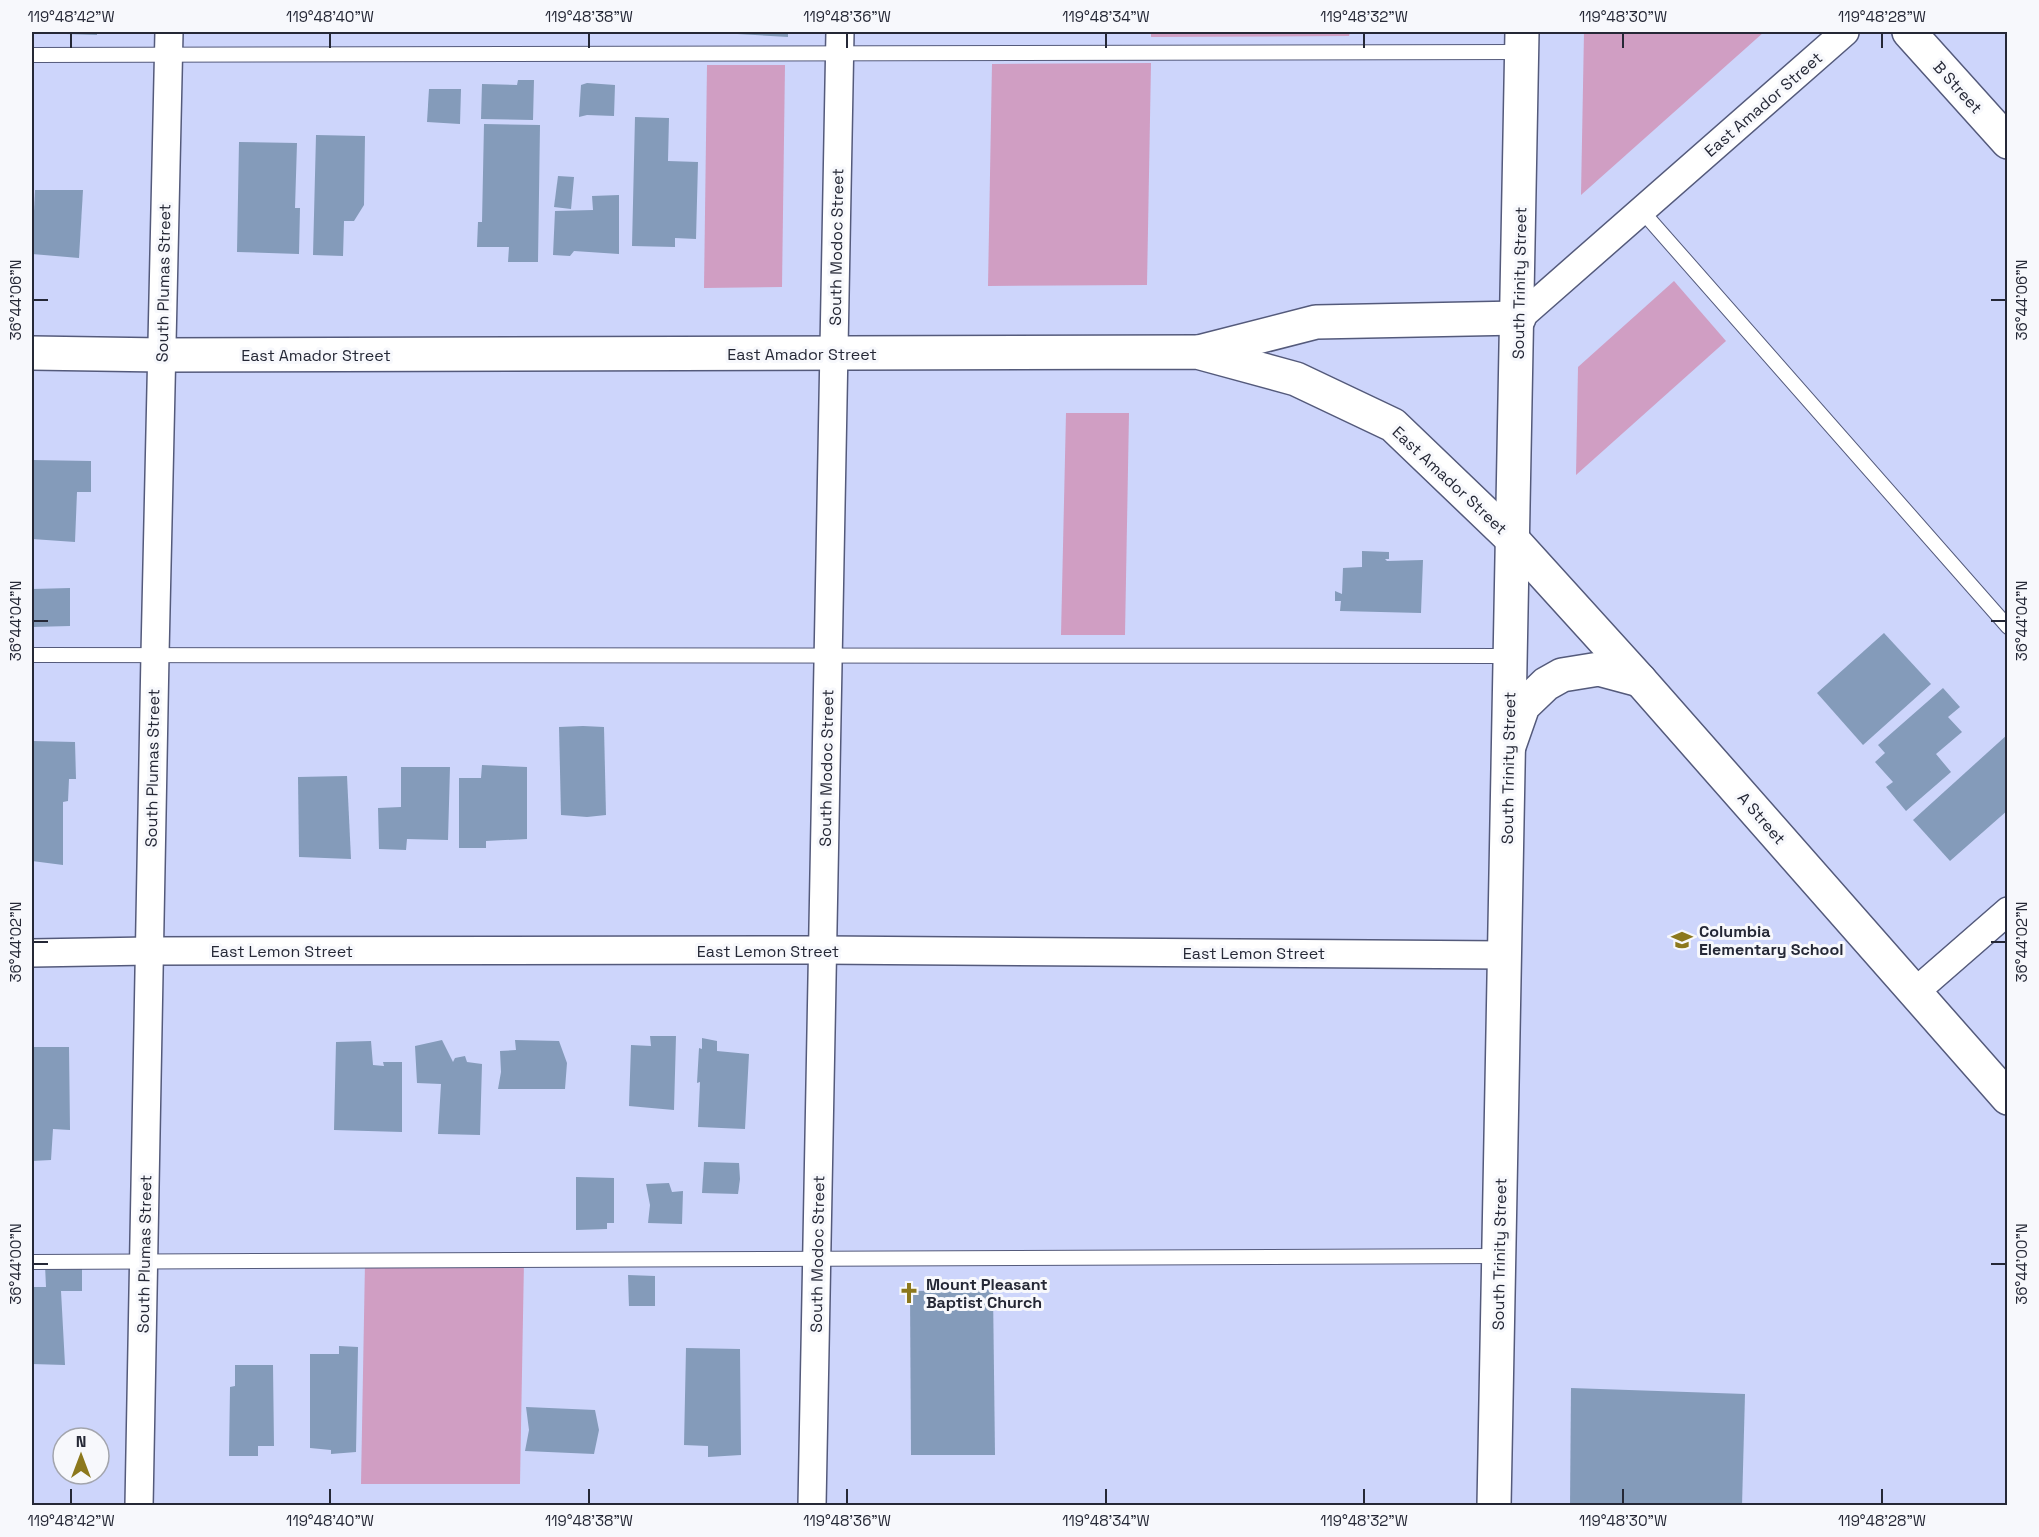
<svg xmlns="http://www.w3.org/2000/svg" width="2039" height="1537" viewBox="0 0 2039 1537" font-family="'Space Grotesk',sans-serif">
  <rect width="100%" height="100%" fill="#cdd5fb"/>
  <g fill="#d09ec3">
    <path d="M1151,32H1350L1349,36L1151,37Z"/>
    <path d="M1584,32H1764L1581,195Z"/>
    <path d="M1151,63L1147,285L988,286L992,64Z"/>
    <path d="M707,65H785L782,287L704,288Z"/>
    <path d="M1674,281L1726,341L1576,475L1578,367Z"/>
    <path d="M1066,413H1129L1125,635H1061Z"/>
    <path d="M524,1261L520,1484H361L365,1262Z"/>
  </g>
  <g fill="#849bba">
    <path d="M36,32H97V35L36,33Z"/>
    <rect x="560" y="32" width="26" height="2"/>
    <path d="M737,32H788V37L737,34Z"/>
    <path d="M518,80H534L533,120L481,119L482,84L517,85Z"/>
    <path d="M587,83L615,85L614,116L587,115L579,117L581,85Z"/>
    <path d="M429,89H461L460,124L427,122Z"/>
    <path d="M635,117L669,118L668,161L698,162L696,239L675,238V247L632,246Z"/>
    <path d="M484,124L540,125L538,262H508L509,247H477L478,222H482Z"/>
    <path d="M316,135L365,136L364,205L354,221H344L343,256L313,255Z"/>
    <path d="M239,142L297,143L295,208H300L299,254L237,252Z"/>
    <path d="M558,176L574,177L571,209L554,207Z"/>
    <path d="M35,190H83L79,258L32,254Z"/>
    <path d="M619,195V254L574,251L570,256L553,255L555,211L593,210L592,196Z"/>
    <path d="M32,460L91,461V492H77L75,542L32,539Z"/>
    <path d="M1362,551L1389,552V559H1385L1387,561L1423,560L1421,613L1340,611L1341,601H1335V591L1342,594L1343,568L1362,567Z"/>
    <path d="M70,588V626L32,627V589Z"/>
    <path d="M1884,633L1931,684L1863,745L1817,693Z"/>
    <path d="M1943,688L1960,707L1948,717L1962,732L1936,754L1951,772L1906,811L1886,787L1893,782L1875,762L1885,753L1878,745Z"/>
    <path d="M583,726L604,727L606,815L587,817L561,815L559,727Z"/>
    <path d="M2008,734V810L1950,861L1913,820Z"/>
    <path d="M32,741L75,742L76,779H69L68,801L63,802V865L32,861Z"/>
    <path d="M482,765L527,767V839L486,841V848H459V778H481Z"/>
    <path d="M401,767H450L448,840L407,839L406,850L379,849L378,808L401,807Z"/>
    <path d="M347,776L351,859L299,857L298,777Z"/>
    <path d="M650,1036H676L674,1110L629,1106L631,1045L651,1046Z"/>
    <path d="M702,1038L717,1041V1051L749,1054L745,1129L698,1127L700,1082L697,1083L699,1048L702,1049Z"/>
    <path d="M442,1040L453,1062L455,1058L465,1056L467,1062L482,1064L480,1135L438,1134L441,1084L417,1083L415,1046Z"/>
    <path d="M515,1040L559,1041L567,1063L565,1089H498L501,1072L500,1051L516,1050Z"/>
    <path d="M371,1041L373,1065L384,1066L383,1062H402V1132L334,1130L336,1042Z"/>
    <path d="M32,1047H69L70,1130L53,1129L51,1160L32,1161Z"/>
    <path d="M704,1162L739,1163L740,1179L738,1194L702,1193Z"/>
    <path d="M576,1177L614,1178V1223H607V1229L576,1230Z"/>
    <path d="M669,1183L672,1192L683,1191L682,1224L648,1223L650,1205L646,1184Z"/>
    <path d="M45,1265L82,1266V1291H61L65,1365L32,1364V1287H46Z"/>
    <path d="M628,1275L655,1276V1306H629Z"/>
    <path d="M993,1290L995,1455H911L910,1291Z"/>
    <path d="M339,1346L358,1347L356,1452L331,1454V1450L310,1448V1354H339Z"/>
    <path d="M686,1348L740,1349L741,1455L708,1457V1446L684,1445Z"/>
    <path d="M235,1365H273L274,1446H258V1456H229L230,1387L235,1386Z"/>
    <path d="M1571,1388L1745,1394L1742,1506H1570Z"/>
    <path d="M526,1407L595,1410L599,1430L594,1454L525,1451L529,1430Z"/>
  </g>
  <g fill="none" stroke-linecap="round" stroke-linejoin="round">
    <defs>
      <g id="service">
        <path d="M32,55L1522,52"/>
        <path d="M1642,211L2008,627"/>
        <path d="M32,655L1510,656"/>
        <path d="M32,1262L1499,1256"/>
      </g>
      <g id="minor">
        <path d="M1519,318L1845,32"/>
        <path d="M32,953L149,951L822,950L1504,955"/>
        <path d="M1915,992L2008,911"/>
        <path d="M139,1506L155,654L169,32"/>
        <path d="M812,1506L840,32"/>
      </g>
      <path id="tertiary" d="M1494,1506C1504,1014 1517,523 1522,32"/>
      <g id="secondary">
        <path d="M1909,32L2008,142"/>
        <path d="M1199,352L1316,322L1519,318"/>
        <path d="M32,353L162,355L1197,352L1296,379L1393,425L1513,540L1640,680L2008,1098"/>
        <path d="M1509,746L1523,706L1546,684L1562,675L1599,669L1640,680"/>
      </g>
    </defs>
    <use href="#service" stroke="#545a7b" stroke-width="16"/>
    <use href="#minor" stroke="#545a7b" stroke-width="30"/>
    <use href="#tertiary" stroke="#545a7b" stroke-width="36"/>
    <use href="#secondary" stroke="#545a7b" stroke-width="36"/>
    <use href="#service" stroke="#fff" stroke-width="14"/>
    <use href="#minor" stroke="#fff" stroke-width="27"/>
    <use href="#tertiary" stroke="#fff" stroke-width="33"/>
    <use href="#secondary" stroke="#fff" stroke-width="33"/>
  </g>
  <path fill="none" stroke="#252836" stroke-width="2" d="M71,33V48M330,33V48M589,33V48M847,33V48M1106,33V48M1364,33V48M1623,33V48M1882,33V48M33,300H48M1991,300H2006M33,621H48M1991,621H2006M33,942H48M1991,942H2006M33,1264H48M1991,1264H2006M71,1489V1504M330,1489V1504M589,1489V1504M847,1489V1504M1106,1489V1504M1364,1489V1504M1623,1489V1504M1882,1489V1504"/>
  <defs>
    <symbol id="school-bare" viewBox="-9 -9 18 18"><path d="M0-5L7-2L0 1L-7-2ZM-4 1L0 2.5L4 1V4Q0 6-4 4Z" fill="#8c781d" stroke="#f7f8fc" stroke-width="2.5" paint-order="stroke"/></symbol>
    <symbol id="church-bare" viewBox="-9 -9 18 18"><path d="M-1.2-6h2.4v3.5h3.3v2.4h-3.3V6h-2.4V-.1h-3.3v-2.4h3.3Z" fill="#8c781d" stroke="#f7f8fc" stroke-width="2.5" paint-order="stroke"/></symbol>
  </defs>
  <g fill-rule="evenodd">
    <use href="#school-bare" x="1667" y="925" width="30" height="30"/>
    <use href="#church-bare" x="894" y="1278" width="30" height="30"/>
  </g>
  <g text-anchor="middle" stroke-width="6" stroke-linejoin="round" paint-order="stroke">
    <g font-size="16" fill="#252836" stroke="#f7f8fc">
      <text transform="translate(1958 87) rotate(48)" y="6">B Street</text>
      <text transform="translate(1763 104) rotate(-41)" y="6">East Amador Street</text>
      <text transform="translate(836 247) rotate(-89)" y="6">South Modoc Street</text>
      <text transform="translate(163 283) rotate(-89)" y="6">South Plumas Street</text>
      <text transform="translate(1519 283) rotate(-89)" y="6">South Trinity Street</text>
      <text x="802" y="360">East Amador Street</text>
      <text x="316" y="361">East Amador Street</text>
      <text transform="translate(1450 480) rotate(43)" y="6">East Amador Street</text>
      <text transform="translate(152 768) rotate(-89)" y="6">South Plumas Street</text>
      <text transform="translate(826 768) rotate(-89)" y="6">South Modoc Street</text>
      <text transform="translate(1508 768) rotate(-89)" y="6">South Trinity Street</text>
      <text transform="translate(1762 818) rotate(49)" y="6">A Street</text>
      <text x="282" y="957">East Lemon Street</text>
      <text x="768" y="957">East Lemon Street</text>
      <text x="1254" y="959">East Lemon Street</text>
      <text transform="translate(144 1254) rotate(-89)" y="6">South Plumas Street</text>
      <text transform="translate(817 1254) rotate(-89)" y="6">South Modoc Street</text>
      <text transform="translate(1499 1254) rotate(-89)" y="6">South Trinity Street</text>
    </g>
    <g font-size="16" font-weight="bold" fill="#252836" stroke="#f7f8fc" text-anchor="start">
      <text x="1699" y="937">Columbia<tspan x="1699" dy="18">Elementary School</tspan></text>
      <text x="926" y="1290">Mount Pleasant<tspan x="926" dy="18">Baptist Church</tspan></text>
    </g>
  </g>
  <rect width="2039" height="1537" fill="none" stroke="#f7f8fc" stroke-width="66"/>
  <g transform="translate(81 1456)"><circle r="28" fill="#f7f8fc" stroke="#a3a5ad" stroke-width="1.5"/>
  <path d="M0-4.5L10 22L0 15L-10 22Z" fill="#8c781d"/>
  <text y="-9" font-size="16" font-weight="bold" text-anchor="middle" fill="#252836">N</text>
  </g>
  <rect x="33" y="33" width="1973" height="1471" fill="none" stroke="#252836" stroke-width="2"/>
  <g font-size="15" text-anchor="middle" fill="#252836">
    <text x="71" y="22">119°48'42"W</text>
    <text x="330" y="22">119°48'40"W</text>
    <text x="589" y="22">119°48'38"W</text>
    <text x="847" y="22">119°48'36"W</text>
    <text x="1106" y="22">119°48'34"W</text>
    <text x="1364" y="22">119°48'32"W</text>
    <text x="1623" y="22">119°48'30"W</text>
    <text x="1882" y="22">119°48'28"W</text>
    <text transform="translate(16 300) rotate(-90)" y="5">36°44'06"N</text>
    <text transform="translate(2022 300) rotate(-90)" y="5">36°44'06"N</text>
    <text transform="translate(16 621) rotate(-90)" y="5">36°44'04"N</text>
    <text transform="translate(2022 621) rotate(-90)" y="5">36°44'04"N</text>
    <text transform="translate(16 942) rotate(-90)" y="5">36°44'02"N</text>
    <text transform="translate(2022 942) rotate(-90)" y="5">36°44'02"N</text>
    <text transform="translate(16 1264) rotate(-90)" y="5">36°44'00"N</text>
    <text transform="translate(2022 1264) rotate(-90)" y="5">36°44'00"N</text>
    <text x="71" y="1526">119°48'42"W</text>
    <text x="330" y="1526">119°48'40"W</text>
    <text x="589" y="1526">119°48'38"W</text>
    <text x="847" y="1526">119°48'36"W</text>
    <text x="1106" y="1526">119°48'34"W</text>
    <text x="1364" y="1526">119°48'32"W</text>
    <text x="1623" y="1526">119°48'30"W</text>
    <text x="1882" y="1526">119°48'28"W</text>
  </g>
</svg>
